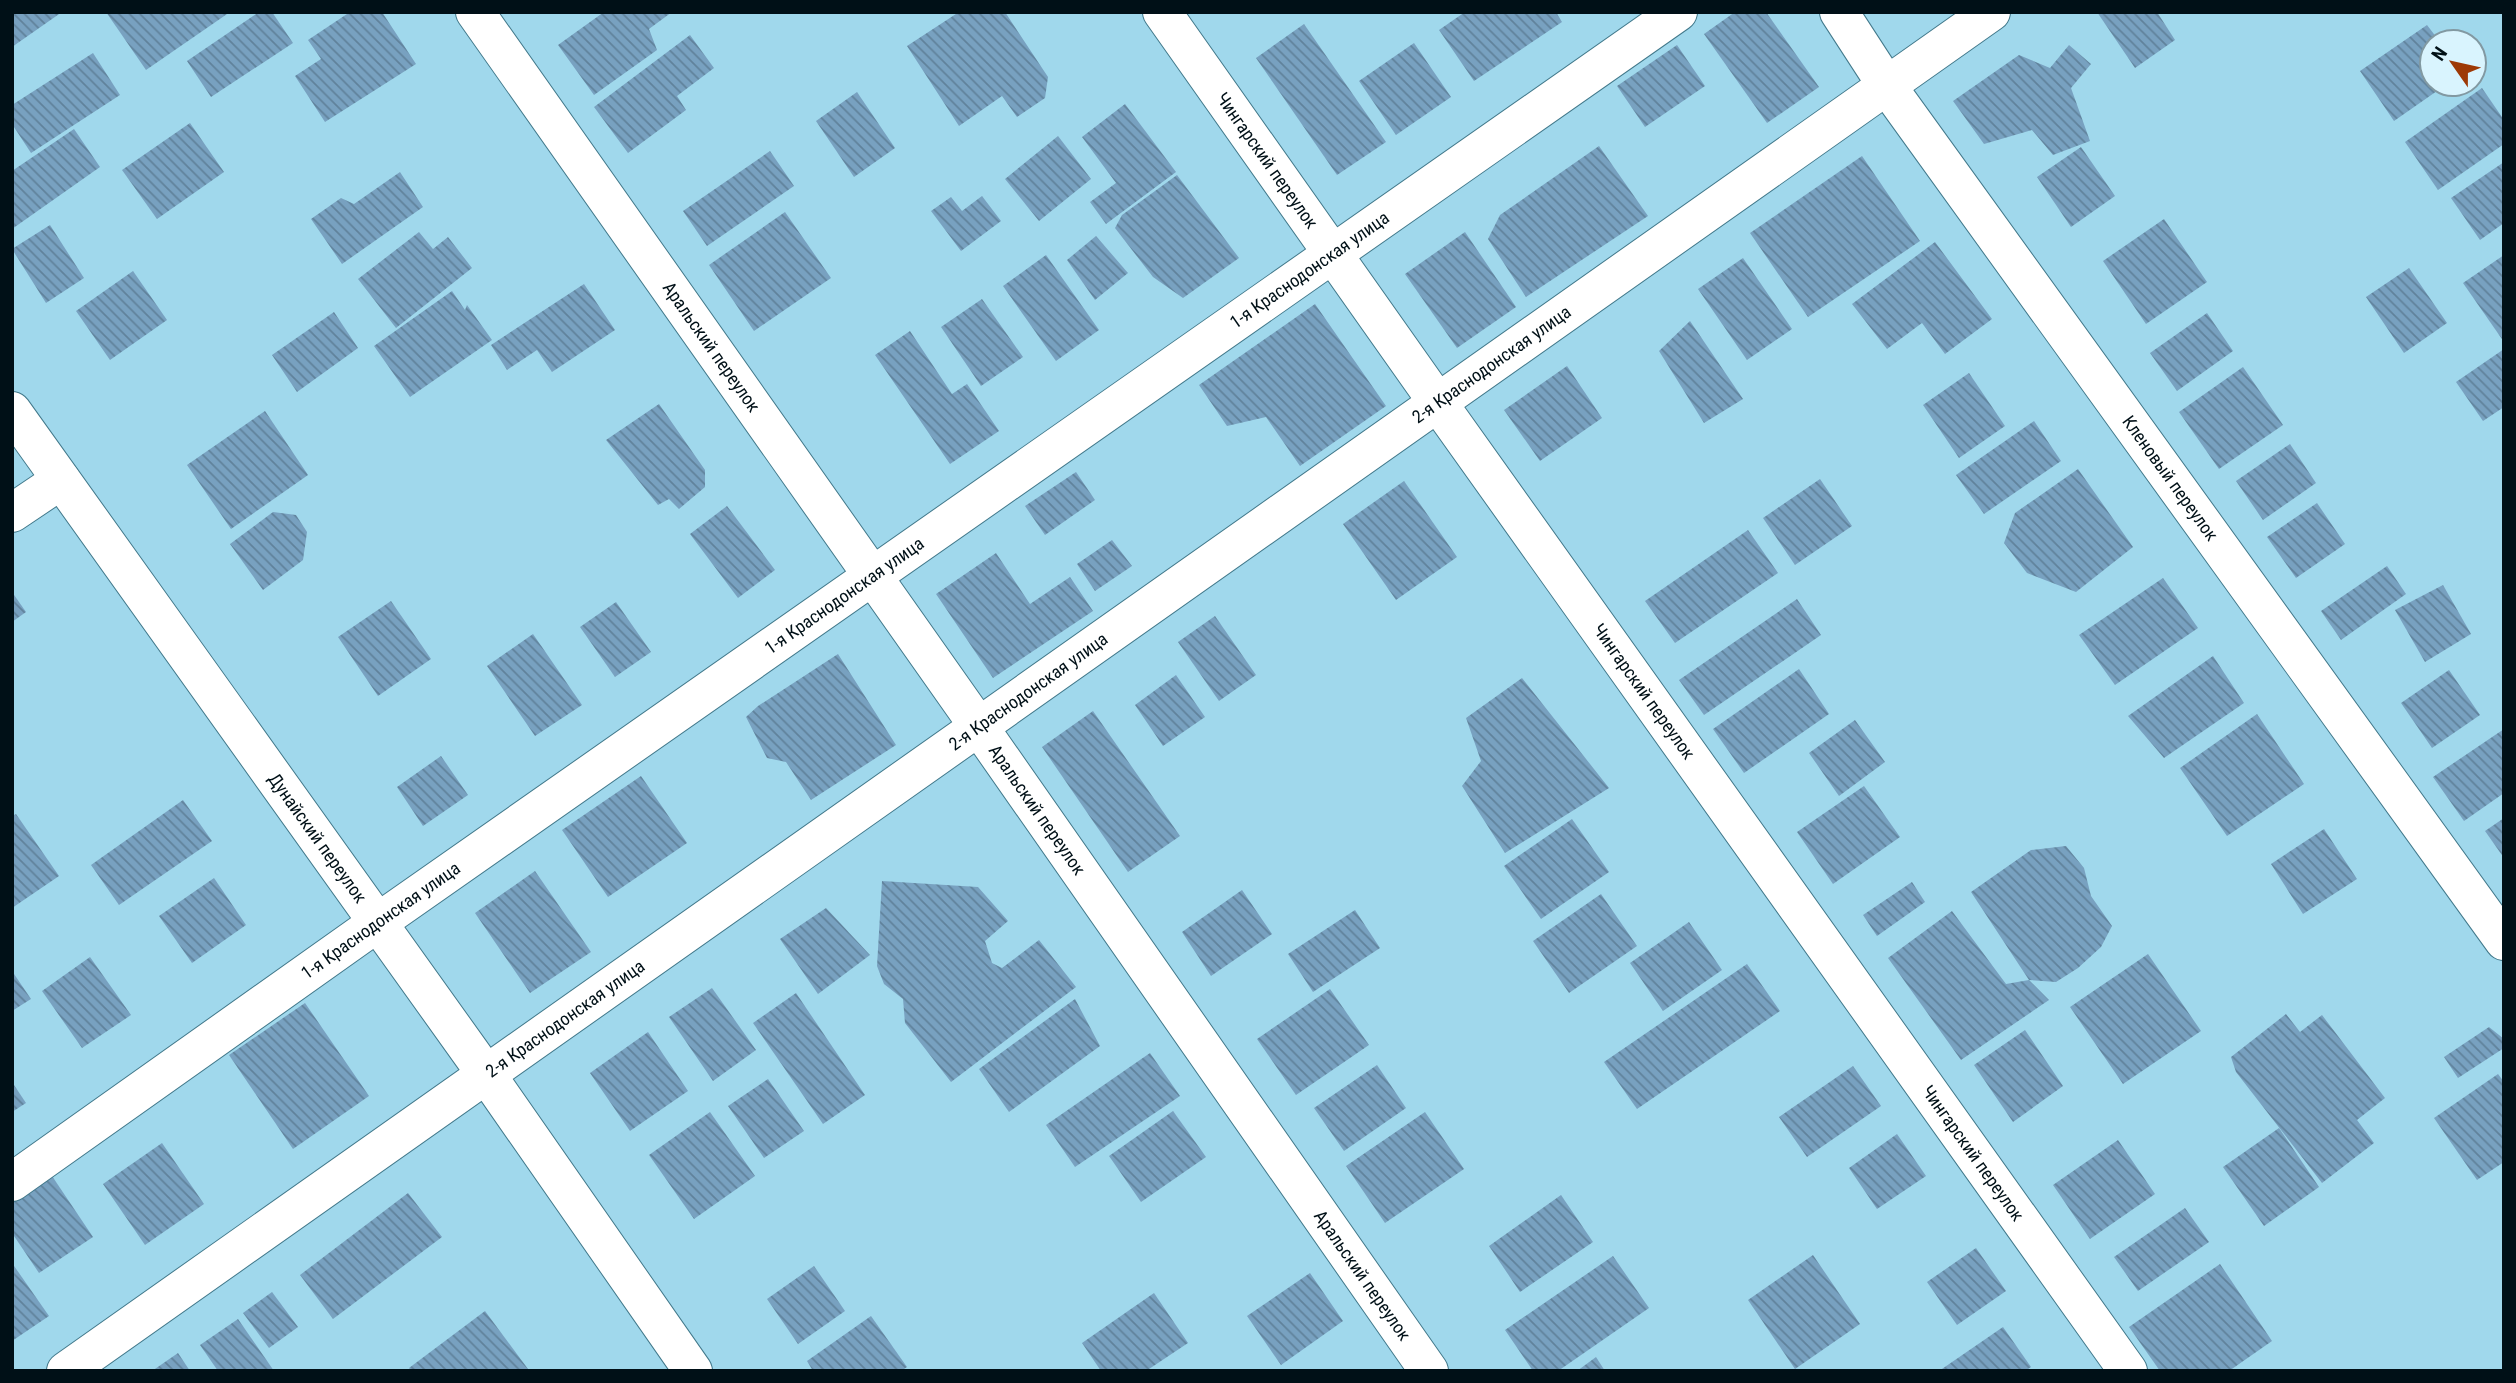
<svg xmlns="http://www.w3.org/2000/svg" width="2516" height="1383" viewBox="0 0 2516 1383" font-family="'Roboto Condensed',sans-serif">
  <defs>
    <pattern id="building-back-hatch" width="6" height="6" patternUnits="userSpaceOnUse" patternTransform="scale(1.75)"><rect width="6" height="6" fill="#78a1c0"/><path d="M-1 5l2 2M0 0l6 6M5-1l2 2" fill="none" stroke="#60829b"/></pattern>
  </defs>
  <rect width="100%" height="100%" fill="#a0d8ec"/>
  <g fill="url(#building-back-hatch)">
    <path d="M12,12H62L12,47Z"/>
    <path d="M106,12H230L146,70Z"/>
    <path d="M259,12H272L293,43L211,97L187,61Z"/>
    <path d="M350,12H382L416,64L325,122L295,76L321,59L308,40Z"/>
    <path d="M604,12H672L649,29L657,50L594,95L558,45Z"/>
    <path d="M959,12H1005L1048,77L1045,98L1017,117L1002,96L959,126L907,46Z"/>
    <path d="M1465,12H1556L1562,22L1474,81L1439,30Z"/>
    <path d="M1735,12H1766L1819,87L1767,123L1704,34Z"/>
    <path d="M2097,12H2157L2175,40L2135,68Z"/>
    <path d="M1304,24L1386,142L1337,175L1256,58Z"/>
    <path d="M2427,25L2440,42H2432V84H2447L2394,121L2360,71Z"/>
    <path d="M690,35L714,68L677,96L686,110L628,153L594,107Z"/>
    <path d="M1414,43L1451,97L1396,135L1359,81Z"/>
    <path d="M1677,45L1705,86L1645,127L1617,86Z"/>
    <path d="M2069,45L2091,64L2071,88L2090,141L2053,155L2032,130L1984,144L1953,101L2019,55L2050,68Z"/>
    <path d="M93,53L120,95L31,153L12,124V105Z"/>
    <path d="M2482,88L2504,120V144L2438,190L2405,142Z"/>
    <path d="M857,92L895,148L854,177L816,121Z"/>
    <path d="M1125,104L1176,172L1106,224L1090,202L1116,183L1082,137Z"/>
    <path d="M190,123L224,172L157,219L122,170Z"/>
    <path d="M74,129L100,167L12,229V171Z"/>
    <path d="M1058,136L1091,179L1039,221L1005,179Z"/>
    <path d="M1599,146L1648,216L1526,297L1488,239L1500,215Z"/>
    <path d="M2081,147L2115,196L2071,227L2037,177Z"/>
    <path d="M770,151L794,186L707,246L683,211Z"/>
    <path d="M1862,156L1920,241L1808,317L1750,233Z"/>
    <path d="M2504,162V223L2480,240L2451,198Z"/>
    <path d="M400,172L423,207L342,264L311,219L341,198L354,204Z"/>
    <path d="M1177,175L1239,258L1183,298L1153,277L1115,228L1122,215Z"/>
    <path d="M982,196L1001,221L961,251L931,211L951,197L962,211Z"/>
    <path d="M785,212L831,278L754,331L709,265Z"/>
    <path d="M2164,219L2207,282L2146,324L2103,261Z"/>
    <path d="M50,225L84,278L46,303L12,249Z"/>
    <path d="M419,232L433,249L448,237L472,268L396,328L358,279Z"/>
    <path d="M1465,232L1516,307L1457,348L1405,274Z"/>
    <path d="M1096,236L1128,273L1095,300L1067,260Z"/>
    <path d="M1935,242L1992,319L1945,354L1922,323L1887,349L1852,304Z"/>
    <path d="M1046,255L1099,330L1056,361L1003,286Z"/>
    <path d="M2504,255V342L2463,283Z"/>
    <path d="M1743,258L1792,329L1747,360L1698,289Z"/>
    <path d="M2409,268L2447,323L2404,353L2366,297Z"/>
    <path d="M133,271L167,320L110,360L76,311Z"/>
    <path d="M584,284L615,330L552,372L537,350L507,370L491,345Z"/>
    <path d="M452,291L465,310L467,305L492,340L410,397L374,346Z"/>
    <path d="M982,299L1023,357L981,386L941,327Z"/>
    <path d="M1315,304L1386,406L1300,466L1266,417L1227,426L1199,385Z"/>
    <path d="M334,312L358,348L297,392L272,355Z"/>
    <path d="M2207,313L2233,351L2177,391L2150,353Z"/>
    <path d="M1690,321L1743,399L1704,423L1659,351Z"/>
    <path d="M910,331L952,394L967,384L999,431L950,464L875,355Z"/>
    <path d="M2504,349V407L2483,421L2456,382Z"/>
    <path d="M1567,366L1602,418L1540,461L1504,410Z"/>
    <path d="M2243,367L2283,425L2219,469L2179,412Z"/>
    <path d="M1969,373L2005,426L1959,458L1923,405Z"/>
    <path d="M659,404L705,470V487L679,509L669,499L658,505L606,440Z"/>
    <path d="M265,411L308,475L231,529L187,465Z"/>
    <path d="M2034,421L2061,461L1984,514L1956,475Z"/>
    <path d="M2290,444L2316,483L2263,520L2236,481Z"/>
    <path d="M2078,469L2133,547L2076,592L2027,573L2004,543L2015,513Z"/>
    <path d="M1076,472L1095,500L1045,535L1025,506Z"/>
    <path d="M1820,479L1852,526L1795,565L1763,518Z"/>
    <path d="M1404,481L1457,557L1396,600L1343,524Z"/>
    <path d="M2317,503L2345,544L2296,578L2267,537Z"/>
    <path d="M727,506L775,570L738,598L690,534Z"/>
    <path d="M273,512L296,515L307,532L303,560L263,590L230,544Z"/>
    <path d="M1748,530L1778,573L1675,643L1645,601Z"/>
    <path d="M1112,540L1132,566L1095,591L1077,564Z"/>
    <path d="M996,553L1030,604L1070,577L1093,611L993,678L936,594Z"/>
    <path d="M2387,566L2406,594L2341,640L2321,611Z"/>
    <path d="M2163,578L2198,628L2115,685L2079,635Z"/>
    <path d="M2443,585L2471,634L2425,662L2395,610Z"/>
    <path d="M12,592L26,612L12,622Z"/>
    <path d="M1797,599L1821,635L1704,715L1679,680Z"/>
    <path d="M391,601L431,659L378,696L338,637Z"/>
    <path d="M616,602L651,652L615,677L580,627Z"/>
    <path d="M1215,616L1256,675L1219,701L1178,642Z"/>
    <path d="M533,634L582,705L535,736L487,666Z"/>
    <path d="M838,654L896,745L811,800L786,762L767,758L746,717L758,706Z"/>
    <path d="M2213,656L2244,703L2164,758L2128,716Z"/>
    <path d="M1799,669L1829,714L1744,773L1713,729Z"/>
    <path d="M2449,670L2480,715L2432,748L2401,703Z"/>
    <path d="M1176,675L1205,717L1163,746L1135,705Z"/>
    <path d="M1522,678L1609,788L1505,853L1462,786L1481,761L1466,718Z"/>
    <path d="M1093,711L1180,836L1128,872L1042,747Z"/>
    <path d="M2257,714L2304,784L2227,836L2180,768Z"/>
    <path d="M1855,720L1885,762L1839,796L1809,753Z"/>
    <path d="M2504,729V793L2464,821L2433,777Z"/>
    <path d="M441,756L468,795L423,826L397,787Z"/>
    <path d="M641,776L687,843L608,897L562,830Z"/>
    <path d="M1864,786L1900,837L1833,884L1797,832Z"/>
    <path d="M183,800L212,841L119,905L91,865Z"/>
    <path d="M16,814L59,876L12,908V816Z"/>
    <path d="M2504,818V858L2485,831Z"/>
    <path d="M1572,819L1609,872L1541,919L1504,866Z"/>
    <path d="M2324,829L2357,879L2303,914L2271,864Z"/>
    <path d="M2066,846L2084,868L2091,896L2112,926L2101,947L2078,968L2056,982L2029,980L2049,1000L1961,1060L1888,958L1952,911L2006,984L2029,980L1971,892L2031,850Z"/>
    <path d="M535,871L591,952L530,993L475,913Z"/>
    <path d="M214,878L246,925L192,963L159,916Z"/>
    <path d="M882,881L978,887L1008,921L985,941L992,963L1002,968L1039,940L1076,987L951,1082L905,1023L903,999L884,984L877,966Z"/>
    <path d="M1912,882L1925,902L1877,936L1863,915Z"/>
    <path d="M1242,890L1272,934L1211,976L1182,932Z"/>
    <path d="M1601,894L1637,946L1569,993L1533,941Z"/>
    <path d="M826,908L870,955L818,994L780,939Z"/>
    <path d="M1355,910L1380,948L1313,992L1288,954Z"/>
    <path d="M1689,922L1722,970L1663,1011L1630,963Z"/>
    <path d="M2148,954L2201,1031L2123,1084L2070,1007Z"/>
    <path d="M90,957L131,1015L82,1048L42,991Z"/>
    <path d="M1747,964L1780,1011L1637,1109L1604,1062Z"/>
    <path d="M12,971L31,999L12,1011Z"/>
    <path d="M712,988L756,1050L713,1081L669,1017Z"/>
    <path d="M1330,989L1369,1045L1296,1095L1257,1039Z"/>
    <path d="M796,993L865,1095L823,1124L753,1023Z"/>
    <path d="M1075,999L1100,1046L1009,1112L979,1069Z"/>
    <path d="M305,1003L369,1096L293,1149L229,1055Z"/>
    <path d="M2286,1014L2300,1032L2322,1015L2385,1098L2357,1120L2374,1143L2322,1183L2236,1072L2231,1057Z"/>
    <path d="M2489,1027L2504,1039V1048L2458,1078L2444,1057Z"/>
    <path d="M2025,1030L2063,1086L2013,1122L1974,1065Z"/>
    <path d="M648,1032L688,1091L630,1131L590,1073Z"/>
    <path d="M1150,1053L1180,1096L1075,1167L1046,1125Z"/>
    <path d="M1377,1065L1406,1108L1344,1151L1314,1108Z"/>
    <path d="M1853,1066L1881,1106L1807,1157L1779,1117Z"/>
    <path d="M2498,1074L2504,1082V1162L2477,1180L2434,1118Z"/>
    <path d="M768,1079L804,1131L764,1158L728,1106Z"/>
    <path d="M12,1082L26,1103L12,1112Z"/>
    <path d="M1173,1111L1206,1157L1141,1202L1109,1156Z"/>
    <path d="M710,1112L755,1176L694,1219L649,1155Z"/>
    <path d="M1425,1112L1464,1169L1385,1223L1346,1166Z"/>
    <path d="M2279,1128L2319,1187L2264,1226L2223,1167Z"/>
    <path d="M1897,1134L1926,1176L1877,1209L1849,1168Z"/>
    <path d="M2118,1140L2155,1194L2090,1239L2053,1185Z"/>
    <path d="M162,1143L204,1204L145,1245L103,1184Z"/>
    <path d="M52,1176L93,1237L39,1273L12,1233V1203Z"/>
    <path d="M408,1193L442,1237L333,1319L300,1275Z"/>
    <path d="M1561,1195L1593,1242L1520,1292L1489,1246Z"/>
    <path d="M2185,1208L2209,1242L2138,1291L2114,1257Z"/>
    <path d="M1976,1248L2006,1291L1957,1325L1927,1282Z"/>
    <path d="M1813,1255L1860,1324L1795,1369L1748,1300Z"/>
    <path d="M1613,1256L1649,1308L1558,1371H1533L1505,1330Z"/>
    <path d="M12,1263L49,1316L12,1341Z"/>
    <path d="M2220,1264L2272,1341L2229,1371H2160L2129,1327Z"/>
    <path d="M814,1266L845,1311L798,1344L767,1299Z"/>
    <path d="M1310,1273L1343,1321L1281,1365L1247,1316Z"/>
    <path d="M272,1292L298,1327L269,1348L243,1313Z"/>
    <path d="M1154,1293L1188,1343L1146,1371H1101L1082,1343Z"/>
    <path d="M485,1311L528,1369L525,1371H411L409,1368Z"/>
    <path d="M871,1316L907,1367L901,1371H813L807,1361Z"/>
    <path d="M238,1319L274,1371H218L200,1345Z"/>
    <path d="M2003,1327L2031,1367L2025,1371H1939Z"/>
    <path d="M178,1353L190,1371H152Z"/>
    <path d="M1596,1357L1605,1371H1577Z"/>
  </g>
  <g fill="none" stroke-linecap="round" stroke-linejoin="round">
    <defs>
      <g id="street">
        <path id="s1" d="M475,12L979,727L1429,1371"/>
        <path id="s2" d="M1162,12L1438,403L2128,1371"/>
        <path id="s3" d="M1839,12L1887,86L2504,941"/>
        <path id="s4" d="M12,411L486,1074L693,1371"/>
        <path d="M12,513L61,480"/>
        <path id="s5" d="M12,1182L377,923L1678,12"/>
        <path id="s6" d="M66,1371L1991,12"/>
      </g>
    </defs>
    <use href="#street" stroke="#42798b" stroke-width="40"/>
    <use href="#street" stroke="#fff" stroke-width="38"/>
  </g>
  <g text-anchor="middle" stroke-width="5" stroke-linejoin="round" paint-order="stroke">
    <g font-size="18" fill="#001017" stroke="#d9f4fe">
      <text dy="6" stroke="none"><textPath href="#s2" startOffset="182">Чингарский переулок</textPath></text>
      <text dy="6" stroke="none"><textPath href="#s5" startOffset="1586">1-я Краснодонская улица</textPath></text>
      <text dy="6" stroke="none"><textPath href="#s1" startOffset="410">Аральский переулок</textPath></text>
      <text dy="6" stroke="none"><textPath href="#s6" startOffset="1745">2-я Краснодонская улица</textPath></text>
      <text dy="6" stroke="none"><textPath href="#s3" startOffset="572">Кленовый переулок</textPath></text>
      <text dy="6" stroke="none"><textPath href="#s5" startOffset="1018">1-я Краснодонская улица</textPath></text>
      <text dy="6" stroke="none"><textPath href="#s6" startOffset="1178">2-я Краснодонская улица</textPath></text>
      <text dy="6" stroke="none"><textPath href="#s2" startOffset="833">Чингарский переулок</textPath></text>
      <text dy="6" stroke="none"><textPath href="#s1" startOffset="976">Аральский переулок</textPath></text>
      <text dy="6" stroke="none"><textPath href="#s4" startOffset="525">Дунайский переулок</textPath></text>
      <text dy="6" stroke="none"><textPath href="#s5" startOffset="452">1-я Краснодонская улица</textPath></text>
      <text dy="6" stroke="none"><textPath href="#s6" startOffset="611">2-я Краснодонская улица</textPath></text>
      <text dy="6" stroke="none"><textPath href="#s2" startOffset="1400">Чингарский переулок</textPath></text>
      <text dy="6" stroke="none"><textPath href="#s1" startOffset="1544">Аральский переулок</textPath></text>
    </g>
  </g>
  <rect width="2516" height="1383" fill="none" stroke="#001017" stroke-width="28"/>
  <g transform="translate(2453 63) rotate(304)"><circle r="33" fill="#d9f4fe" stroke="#8299a2" stroke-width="2"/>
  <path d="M0-5L12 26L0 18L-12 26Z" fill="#9d3906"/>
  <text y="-10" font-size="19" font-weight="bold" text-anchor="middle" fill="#001017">N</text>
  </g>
</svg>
